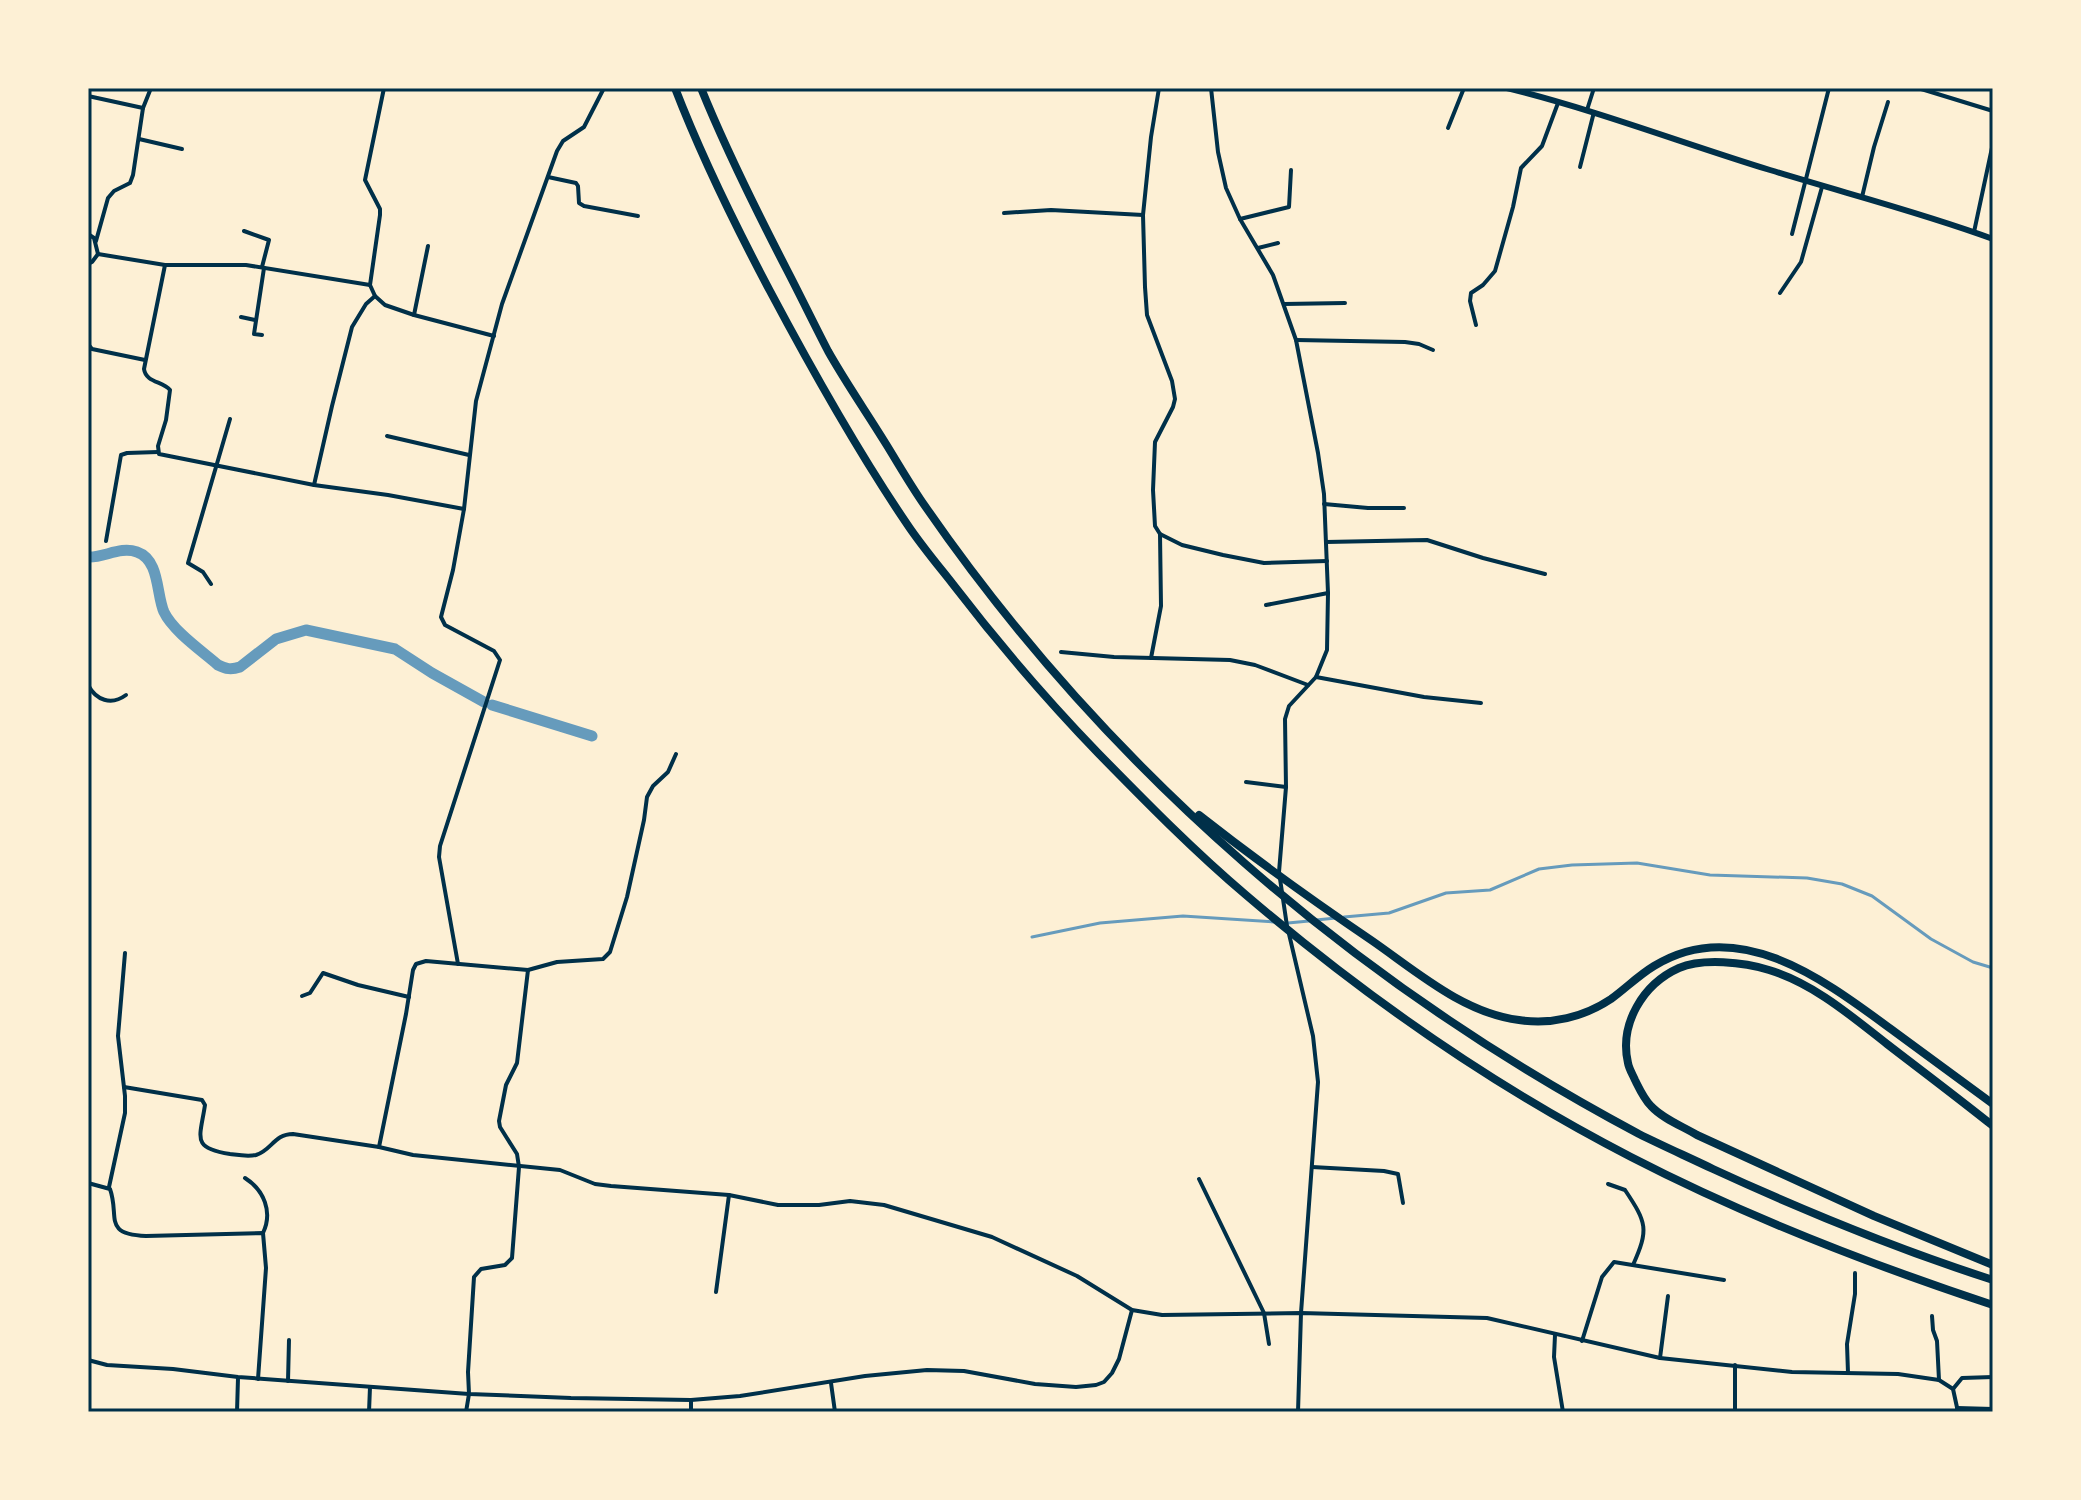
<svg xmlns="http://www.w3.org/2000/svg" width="2081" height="1500" viewBox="0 0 2081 1500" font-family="'Nunito Sans',sans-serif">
  <rect width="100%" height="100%" fill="#fdf0d5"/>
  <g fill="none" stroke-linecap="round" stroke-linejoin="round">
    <g stroke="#669bbc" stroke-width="3">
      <path d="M1344,917L1389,913L1446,893L1490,890L1539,869L1572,865L1637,863L1710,875L1807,878L1842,884L1872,896L1931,939L1973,962L1993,968"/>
      <path d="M1316,920L1336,918"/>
      <path d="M1288,923L1309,921"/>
      <path d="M1032,937L1100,923L1183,916L1274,922"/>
    </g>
    <g stroke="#669bbc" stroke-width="11">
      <path d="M88,557C104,558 120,546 137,552C160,560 156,594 164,612C173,631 202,651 218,665C226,669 231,670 240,667L276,639L306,630L395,649L432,673L484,702"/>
      <path d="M492,705L592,736"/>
    </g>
    <g stroke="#003049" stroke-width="4">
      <path d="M384,88L365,180L380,209V215L370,285L375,296L385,305L414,315L494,336"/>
      <path d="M1159,88L1151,137L1143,215L1145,287L1147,315L1172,381L1175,399L1173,407L1155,442L1153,490L1155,526L1160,534L1182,545L1223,555L1264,563L1327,561"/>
      <path d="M1211,88L1218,152L1226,188L1240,219L1273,275L1296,340L1318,453L1324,494L1328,593L1327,650L1316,677L1289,706L1285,719L1286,787L1279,872L1287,926"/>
      <path d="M1918,88L1993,111"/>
      <path d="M88,96L143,108"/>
      <path d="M1587,110L1594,88"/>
      <path d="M1448,128L1464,88"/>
      <path d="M139,139L182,149"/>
      <path d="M1580,167L1594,112"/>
      <path d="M548,177L576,183L578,186L579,203L584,206L638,216"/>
      <path d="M1862,197L1874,147L1888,102"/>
      <path d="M1004,213L1051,210L1143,215"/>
      <path d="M1240,219L1289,207L1291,170"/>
      <path d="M244,231L269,240L262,267"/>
      <path d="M1974,232L1993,143"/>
      <path d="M88,234L94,238L98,254L165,265H246L370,285"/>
      <path d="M1792,234L1829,88"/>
      <path d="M96,241L108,198L114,191L130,183L133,175L143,108L151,88"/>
      <path d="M1258,248L1278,243"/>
      <path d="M88,264L92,262L98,254"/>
      <path d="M165,265L144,369C146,383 163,381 170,390L166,420L158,446L159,454L314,485L388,495L464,509"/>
      <path d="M1780,293L1801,262L1822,187"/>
      <path d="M1284,304L1345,303"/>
      <path d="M414,315L428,246"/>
      <path d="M241,317L255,320"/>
      <path d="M1476,325L1470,301L1471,293L1483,285L1495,271L1513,207L1521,168L1542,146L1558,103"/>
      <path d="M262,335L254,334L264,268"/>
      <path d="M1296,340L1405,342L1419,344L1433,350"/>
      <path d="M88,344L92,349L145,360"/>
      <path d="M387,436L469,455"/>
      <path d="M314,485L332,406L352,327L366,304L375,296"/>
      <path d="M1324,504L1368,508H1404"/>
      <path d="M106,541L121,455L127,453L158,452"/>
      <path d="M1326,542L1427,540L1483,558L1545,574"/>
      <path d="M211,584L203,572L188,563L230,419"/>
      <path d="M1266,605L1328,593"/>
      <path d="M1061,652L1114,657L1230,660L1255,665L1308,685"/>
      <path d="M1151,658L1161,606L1160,534"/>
      <path d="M1316,677L1424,697L1481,703"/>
      <path d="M88,685C96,700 111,706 126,695"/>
      <path d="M1246,782L1286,787"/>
      <path d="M1289,934L1313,1036L1318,1082L1301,1313L1298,1412"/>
      <path d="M458,964L439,857L440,846L500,660L494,651L445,625L441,617L453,570L464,509L476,401L502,304L557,151L563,141L584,127L604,88"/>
      <path d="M302,996L310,993L323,973L358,985L409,997"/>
      <path d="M124,1087L202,1100L205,1105C200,1138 191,1148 230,1154C238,1155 247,1157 256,1155C272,1150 274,1134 293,1134L379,1147L413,1155L560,1170L595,1184L611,1186L729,1195L778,1205H819L850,1201L884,1205L992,1237L1077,1276L1132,1310L1162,1315L1301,1313L1487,1318L1660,1358L1792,1372L1898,1374L1939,1380L1953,1389L1958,1412"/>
      <path d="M379,1147L406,1014L413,970L416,964L426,961L528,970L557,962L603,959L610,952L627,897L644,820L647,797L653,786L668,772L676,754"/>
      <path d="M1312,1167L1384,1171L1398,1174L1403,1203"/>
      <path d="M245,1178C264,1190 273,1212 263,1233"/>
      <path d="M1199,1179L1264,1313L1269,1344"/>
      <path d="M88,1183L110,1189C120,1217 102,1234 146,1236L263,1233L266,1268L258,1379"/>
      <path d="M1608,1184L1625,1190C1647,1223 1649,1229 1633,1265"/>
      <path d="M109,1187L125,1113V1096L118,1036L125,953"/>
      <path d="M716,1292L729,1195"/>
      <path d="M1932,1316L1933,1330L1937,1341L1939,1380"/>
      <path d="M1555,1335L1554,1357L1563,1412"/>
      <path d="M1582,1341L1602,1277L1614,1262L1724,1280"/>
      <path d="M1660,1358L1668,1296"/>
      <path d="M88,1360L107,1365L173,1369L238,1377L469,1394L571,1398L691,1400L740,1396L865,1376L927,1370L964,1371L1035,1384L1076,1387L1096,1385L1104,1382L1112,1373L1119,1359L1132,1310"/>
      <path d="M1848,1373L1847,1344L1855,1294V1273"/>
      <path d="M288,1381L289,1340"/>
      <path d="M831,1383L835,1412"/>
      <path d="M1953,1389L1962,1378L1993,1377"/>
      <path d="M1957,1408L1993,1409"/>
      <path d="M237,1412L238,1378"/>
      <path d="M369,1412L370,1387"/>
      <path d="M466,1412L469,1394L468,1372L474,1277L481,1269L505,1265L512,1258L519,1167L517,1154L500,1127L499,1121L506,1085L517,1063L528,970"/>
      <path d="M691,1412V1400"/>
      <path d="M1735,1412V1365"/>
    </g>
    <path stroke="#003049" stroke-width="6" d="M1507,88C1596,110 1682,143 1770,170C1844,193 1920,212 1993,239"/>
    <g stroke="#003049" stroke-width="8">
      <path d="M675,88C702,158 735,225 770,291C812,370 856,449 907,524C921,545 937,564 952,583C998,643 1046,699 1098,753C1146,802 1194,851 1246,895C1363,995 1493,1086 1631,1157C1747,1217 1869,1264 1993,1305"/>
      <path d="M701,88C726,150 756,210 787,270C801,297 814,324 828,351C846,383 867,413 886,444C899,465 911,486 925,506C1108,771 1355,983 1639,1134C1663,1146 1688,1157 1713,1169C1804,1211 1897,1249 1993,1280"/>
      <path d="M1199,815C1255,859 1312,900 1371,940C1416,971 1463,1013 1519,1020C1551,1025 1584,1017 1611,999C1626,988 1639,975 1654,966C1740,913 1828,983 1895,1032C1928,1056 1960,1080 1993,1104"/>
      <path d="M1993,1126C1958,1098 1922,1071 1887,1044C1850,1015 1814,984 1769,970C1744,962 1702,958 1679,968C1643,984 1619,1024 1628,1063C1629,1069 1633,1075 1635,1080C1639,1088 1644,1099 1651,1106C1663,1119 1682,1126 1697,1135L1874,1216L1993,1265"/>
    </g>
  </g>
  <rect width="2081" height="1500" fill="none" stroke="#fdf0d5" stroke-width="180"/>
  <rect x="90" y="90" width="1901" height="1320" fill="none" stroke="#003049" stroke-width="3"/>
</svg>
